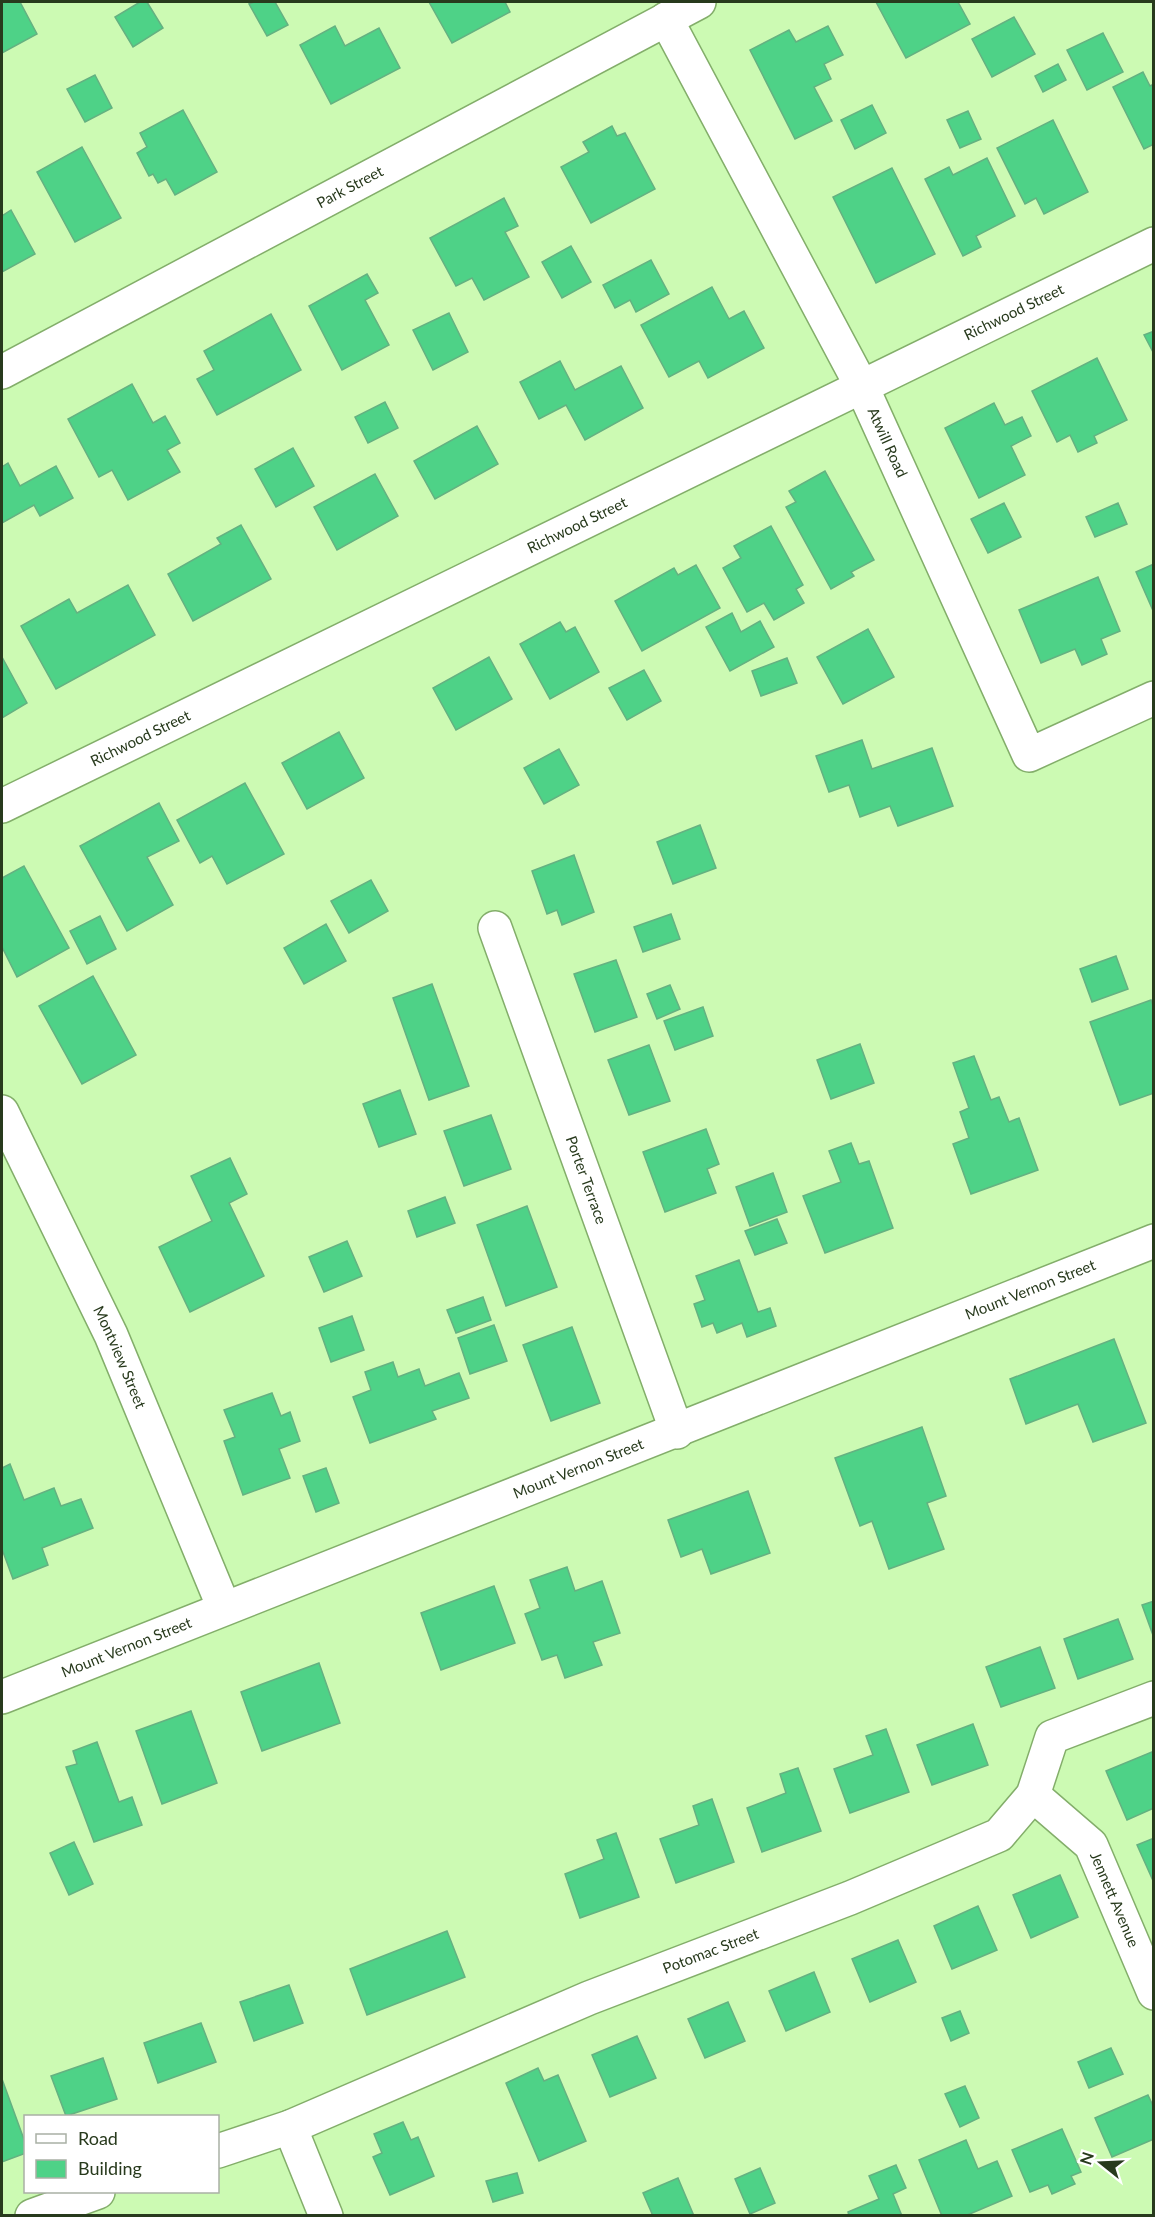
<svg xmlns="http://www.w3.org/2000/svg" width="1155" height="2217" viewBox="0 0 1155 2217" font-family="Lato,sans-serif">
  <rect width="100%" height="100%" fill="#ccfab3"/>
  <g fill="#4ed287" stroke="#64b181" stroke-width="1.5">
    <path d="M2,2H20L37,34L2,53Z"/>
    <path d="M140,2H147L163,28L133,47L115,17Z"/>
    <path d="M254,2H275L288,25L267,36L249,4Z"/>
    <path d="M429,2H505L510,12L452,43Z"/>
    <path d="M876,2H958L970,24L906,58Z"/>
    <path d="M1014,17L1035,54L992,77L972,39Z"/>
    <path d="M335,26L345,46L379,28L400,68L331,104L300,45Z"/>
    <path d="M828,26L843,55L824,64L831,79L814,87L832,121L795,139L750,50L789,30L796,42Z"/>
    <path d="M1103,33L1123,72L1087,90L1067,50Z"/>
    <path d="M1058,64L1066,80L1043,92L1035,76Z"/>
    <path d="M1143,72L1150,86L1154,84V144L1144,149L1113,87Z"/>
    <path d="M95,75L112,108L85,122L67,89Z"/>
    <path d="M872,105L886,133L855,149L841,120Z"/>
    <path d="M183,110L217,172L175,195L166,179L158,183L153,174L149,176L137,153L147,147L140,133Z"/>
    <path d="M968,111L981,139L960,148L947,120Z"/>
    <path d="M1053,120L1088,192L1044,214L1036,198L1025,204L997,148Z"/>
    <path d="M612,126L617,136L625,133L655,189L591,223L561,167L589,152L583,142Z"/>
    <path d="M82,147L121,218L75,242L37,172Z"/>
    <path d="M987,158L1015,216L976,236L981,247L963,256L925,179L949,167L953,175Z"/>
    <path d="M892,168L935,254L876,283L833,197Z"/>
    <path d="M504,198L518,226L505,232L529,277L484,300L472,278L456,286L430,238Z"/>
    <path d="M11,210L35,254L2,272V216Z"/>
    <path d="M571,246L591,282L562,298L542,262Z"/>
    <path d="M651,260L669,294L636,312L630,300L615,308L603,285Z"/>
    <path d="M367,274L378,293L365,300L389,345L342,370L309,306Z"/>
    <path d="M712,287L729,319L744,311L764,348L708,378L699,361L669,377L641,325Z"/>
    <path d="M449,313L468,352L433,370L413,330Z"/>
    <path d="M271,314L301,370L217,415L197,379L214,370L204,351Z"/>
    <path d="M1154,331V354L1144,335Z"/>
    <path d="M1097,358L1127,420L1094,436L1097,443L1078,452L1070,435L1057,442L1032,391Z"/>
    <path d="M560,361L575,390L621,366L643,408L585,440L566,405L539,419L520,382Z"/>
    <path d="M132,384L153,423L165,416L180,443L167,450L180,472L128,500L112,470L99,477L68,419Z"/>
    <path d="M385,402L398,428L368,443L355,417Z"/>
    <path d="M994,403L1005,425L1022,417L1031,436L1011,446L1025,475L979,498L945,428Z"/>
    <path d="M477,426L498,464L435,499L414,461Z"/>
    <path d="M293,448L314,486L276,507L255,469Z"/>
    <path d="M8,463L20,486L56,466L73,498L40,516L34,505L2,523V467Z"/>
    <path d="M825,471L874,560L851,572L854,576L831,589L786,507L796,502L789,491Z"/>
    <path d="M375,474L398,516L337,550L314,507Z"/>
    <path d="M1004,503L1021,537L988,553L971,519Z"/>
    <path d="M1118,503L1127,524L1095,537L1086,517Z"/>
    <path d="M241,525L271,579L193,621L168,574L221,544L217,538Z"/>
    <path d="M771,526L803,585L796,589L804,603L774,620L764,603L747,612L723,568L741,558L734,546Z"/>
    <path d="M1154,564V613L1136,572Z"/>
    <path d="M696,565L720,608L642,651L615,601L674,568L678,575Z"/>
    <path d="M1098,577L1120,631L1101,639L1107,654L1082,665L1075,649L1041,663L1019,610Z"/>
    <path d="M128,585L155,635L56,689L21,626L69,599L77,613Z"/>
    <path d="M732,613L741,632L760,621L774,647L730,671L706,627Z"/>
    <path d="M560,622L566,632L575,627L599,672L550,699L520,644Z"/>
    <path d="M868,629L894,677L843,704L817,657Z"/>
    <path d="M2,657L27,703L2,718Z"/>
    <path d="M489,657L512,699L456,730L433,688Z"/>
    <path d="M787,658L797,683L761,696L752,671Z"/>
    <path d="M644,670L661,701L627,720L609,688Z"/>
    <path d="M339,732L364,778L307,809L282,763Z"/>
    <path d="M862,740L872,769L932,748L953,806L898,826L890,806L860,817L849,785L829,792L816,756Z"/>
    <path d="M559,749L579,785L544,804L524,768Z"/>
    <path d="M245,783L284,854L227,884L212,856L200,863L177,820Z"/>
    <path d="M159,803L179,841L147,857L173,905L127,931L80,846Z"/>
    <path d="M700,825L716,868L673,884L657,842Z"/>
    <path d="M574,855L594,912L562,925L557,910L547,914L532,871Z"/>
    <path d="M24,866L69,948L17,977L2,947V878Z"/>
    <path d="M371,880L388,911L349,933L331,901Z"/>
    <path d="M671,914L680,939L643,952L634,927Z"/>
    <path d="M100,916L116,949L87,964L70,931Z"/>
    <path d="M326,924L346,961L304,984L284,948Z"/>
    <path d="M1116,956L1128,989L1092,1002L1080,969Z"/>
    <path d="M616,960L637,1017L595,1032L574,974Z"/>
    <path d="M93,976L136,1055L82,1084L39,1006Z"/>
    <path d="M432,984L469,1086L429,1100L393,998Z"/>
    <path d="M670,985L680,1009L657,1019L647,994Z"/>
    <path d="M1151,1000L1154,1008V1093L1120,1105L1090,1022Z"/>
    <path d="M703,1007L713,1036L675,1050L664,1021Z"/>
    <path d="M860,1044L874,1083L831,1099L817,1060Z"/>
    <path d="M649,1045L670,1101L629,1115L608,1060Z"/>
    <path d="M974,1056L991,1100L999,1097L1009,1122L1019,1118L1038,1170L971,1194L953,1144L969,1138L960,1112L969,1108L953,1063Z"/>
    <path d="M400,1090L416,1134L379,1147L363,1104Z"/>
    <path d="M491,1115L511,1169L464,1186L444,1131Z"/>
    <path d="M706,1129L719,1164L707,1169L716,1193L665,1212L643,1152Z"/>
    <path d="M851,1143L859,1164L869,1161L893,1228L825,1253L803,1196L841,1182L829,1151Z"/>
    <path d="M230,1158L247,1194L229,1203L264,1276L190,1312L159,1247L212,1221L191,1176Z"/>
    <path d="M773,1173L787,1212L750,1226L736,1187Z"/>
    <path d="M445,1197L455,1223L417,1237L408,1211Z"/>
    <path d="M527,1206L557,1287L506,1306L477,1225Z"/>
    <path d="M777,1219L787,1243L755,1255L745,1231Z"/>
    <path d="M347,1241L362,1276L324,1292L309,1257Z"/>
    <path d="M739,1260L758,1312L770,1308L776,1326L747,1337L742,1323L717,1333L713,1323L702,1327L694,1304L705,1300L696,1276Z"/>
    <path d="M483,1297L491,1320L456,1333L447,1310Z"/>
    <path d="M352,1316L364,1350L331,1362L319,1328Z"/>
    <path d="M494,1325L507,1361L470,1374L458,1338Z"/>
    <path d="M572,1327L600,1403L551,1421L523,1345Z"/>
    <path d="M1114,1339L1146,1423L1093,1442L1078,1404L1026,1424L1010,1379Z"/>
    <path d="M393,1362L398,1377L419,1369L425,1386L459,1373L469,1398L432,1411L436,1419L370,1443L353,1397L371,1390L365,1372Z"/>
    <path d="M272,1393L281,1416L290,1412L300,1441L279,1449L290,1478L243,1495L224,1441L235,1437L224,1410Z"/>
    <path d="M922,1427L946,1496L927,1503L944,1549L889,1569L872,1521L860,1526L835,1458Z"/>
    <path d="M10,1464L24,1500L54,1488L61,1506L81,1499L93,1528L42,1548L48,1565L13,1579L2,1549V1468Z"/>
    <path d="M326,1468L339,1503L316,1512L303,1476Z"/>
    <path d="M748,1491L770,1553L711,1574L702,1549L681,1557L668,1520Z"/>
    <path d="M567,1567L575,1591L602,1581L620,1633L593,1642L602,1665L565,1678L557,1655L542,1660L525,1614L540,1608L530,1580Z"/>
    <path d="M494,1586L515,1643L441,1670L421,1613Z"/>
    <path d="M1154,1601V1638L1142,1605Z"/>
    <path d="M1118,1619L1133,1659L1078,1679L1064,1639Z"/>
    <path d="M1040,1647L1055,1688L1001,1707L986,1667Z"/>
    <path d="M319,1663L340,1723L262,1751L241,1692Z"/>
    <path d="M191,1711L217,1783L162,1804L136,1731Z"/>
    <path d="M973,1724L988,1765L932,1785L917,1745Z"/>
    <path d="M886,1729L909,1792L850,1813L834,1769L873,1755L866,1736Z"/>
    <path d="M97,1742L119,1802L132,1797L142,1825L94,1842L66,1767L77,1764L73,1751Z"/>
    <path d="M1154,1751V1808L1127,1820L1106,1771Z"/>
    <path d="M798,1768L821,1831L762,1852L747,1808L786,1793L780,1774Z"/>
    <path d="M712,1799L734,1862L676,1883L660,1839L699,1825L693,1806Z"/>
    <path d="M616,1833L639,1897L580,1918L565,1874L604,1859L597,1840Z"/>
    <path d="M1154,1838V1883L1137,1845Z"/>
    <path d="M74,1842L93,1884L69,1895L50,1853Z"/>
    <path d="M1060,1875L1078,1917L1031,1938L1013,1895Z"/>
    <path d="M978,1906L997,1950L952,1969L934,1926Z"/>
    <path d="M447,1931L465,1977L367,2015L350,1969Z"/>
    <path d="M898,1940L916,1982L870,2002L852,1959Z"/>
    <path d="M814,1972L830,2012L786,2031L769,1991Z"/>
    <path d="M289,1985L303,2023L254,2041L240,2002Z"/>
    <path d="M728,2002L745,2041L705,2058L688,2019Z"/>
    <path d="M960,2011L969,2033L951,2041L942,2018Z"/>
    <path d="M201,2023L216,2062L158,2083L144,2043Z"/>
    <path d="M637,2036L656,2078L610,2097L592,2055Z"/>
    <path d="M1111,2048L1123,2074L1089,2088L1078,2062Z"/>
    <path d="M103,2058L117,2099L66,2116L51,2076Z"/>
    <path d="M538,2068L544,2081L558,2075L586,2141L539,2161L506,2083Z"/>
    <path d="M2,2079L26,2145V2153L2,2162Z"/>
    <path d="M965,2086L979,2118L960,2127L945,2094Z"/>
    <path d="M1148,2095L1154,2108V2139L1112,2157L1095,2118Z"/>
    <path d="M403,2122L411,2140L418,2137L434,2176L390,2195L373,2157L382,2153L374,2134Z"/>
    <path d="M1062,2129L1081,2172L1071,2176L1075,2184L1052,2194L1048,2185L1030,2192L1012,2150Z"/>
    <path d="M966,2140L978,2169L997,2161L1012,2196L965,2216H942L919,2160Z"/>
    <path d="M896,2165L906,2188L893,2194L902,2216H849L848,2212L879,2199L869,2176Z"/>
    <path d="M760,2168L775,2203L750,2214L735,2179Z"/>
    <path d="M517,2173L523,2193L493,2202L486,2181Z"/>
    <path d="M678,2178L694,2216H653L643,2193Z"/>
  </g>
  <g fill="none" stroke-linecap="round" stroke-linejoin="round">
    <defs>
      <g id="minor">
        <path id="s1" d="M666,19L862,387L1029,755L1154,698"/>
        <path id="s2" d="M2,372L699,2"/>
        <path id="s3" d="M2,806L1154,244"/>
        <path id="s4" d="M495,928L677,1432"/>
        <path id="s5" d="M2,1112L111,1335L224,1608"/>
        <path id="s6" d="M2,1697L1154,1241"/>
        <path id="s7" d="M1033,1795L1091,1845L1154,1993"/>
        <path d="M290,2127L326,2216"/>
        <path id="s8" d="M218,2151L290,2127L589,1998L850,1898L999,1835L1033,1795L1052,1737L1154,1698"/>
        <path d="M32,2216L98,2192"/>
      </g>
    </defs>
    <use href="#minor" stroke="#83ae6a" stroke-width="36"/>
    <use href="#minor" stroke="#fff" stroke-width="33"/>
  </g>
  <g text-anchor="middle" stroke-width="6" stroke-linejoin="round" paint-order="stroke">
    <g font-size="15" fill="#283a1d" stroke="#fff">
      <text dy="5" stroke="none"><textPath href="#s2" startOffset="394">Park Street</textPath></text>
      <text dy="5" stroke="none"><textPath href="#s3" startOffset="1126">Richwood Street</textPath></text>
      <text dy="5" stroke="none"><textPath href="#s1" startOffset="478">Atwill Road</textPath></text>
      <text dy="5" stroke="none"><textPath href="#s3" startOffset="640">Richwood Street</textPath></text>
      <text dy="5" stroke="none"><textPath href="#s3" startOffset="154">Richwood Street</textPath></text>
      <text dy="5" stroke="none"><textPath href="#s4" startOffset="268">Porter Terrace</textPath></text>
      <text dy="5" stroke="none"><textPath href="#s6" startOffset="1106">Mount Vernon Street</textPath></text>
      <text dy="5" stroke="none"><textPath href="#s5" startOffset="272">Montview Street</textPath></text>
      <text dy="5" stroke="none"><textPath href="#s6" startOffset="620">Mount Vernon Street</textPath></text>
      <text dy="5" stroke="none"><textPath href="#s6" startOffset="134">Mount Vernon Street</textPath></text>
      <text dy="5" stroke="none"><textPath href="#s7" startOffset="136">Jennett Avenue</textPath></text>
      <text dy="5" stroke="none"><textPath href="#s8" startOffset="532">Potomac Street</textPath></text>
    </g>
  </g>
  <rect width="1155" height="2217" fill="none" stroke="#283a1d" stroke-width="6"/>
  <rect x="24" y="2115" width="195" height="78" fill="#ffffff" stroke="#a9b0a5" stroke-width="1.5"/>
  <rect x="36" y="2134" width="30" height="9" fill="#ffffff" stroke="#a9b0a5" stroke-width="1.5"/>
  <text x="78" y="2145" font-size="18" fill="#283a1d">Road</text>
  <rect x="36" y="2160" width="30" height="18" fill="#4ed287" stroke="#a9b0a5" stroke-width="1.5"/>
  <text x="78" y="2175" font-size="18" fill="#283a1d">Building</text>
  <g transform="translate(1101 2163) rotate(288)" stroke="#ffffff" stroke-width="4.5" paint-order="stroke">
  <path d="M0-4.5L10 22L0 15L-10 22Z" fill="#283a1d"/>
  <text y="-9" font-size="16" font-weight="bold" text-anchor="middle" fill="#283a1d">N</text>
  </g>
</svg>
